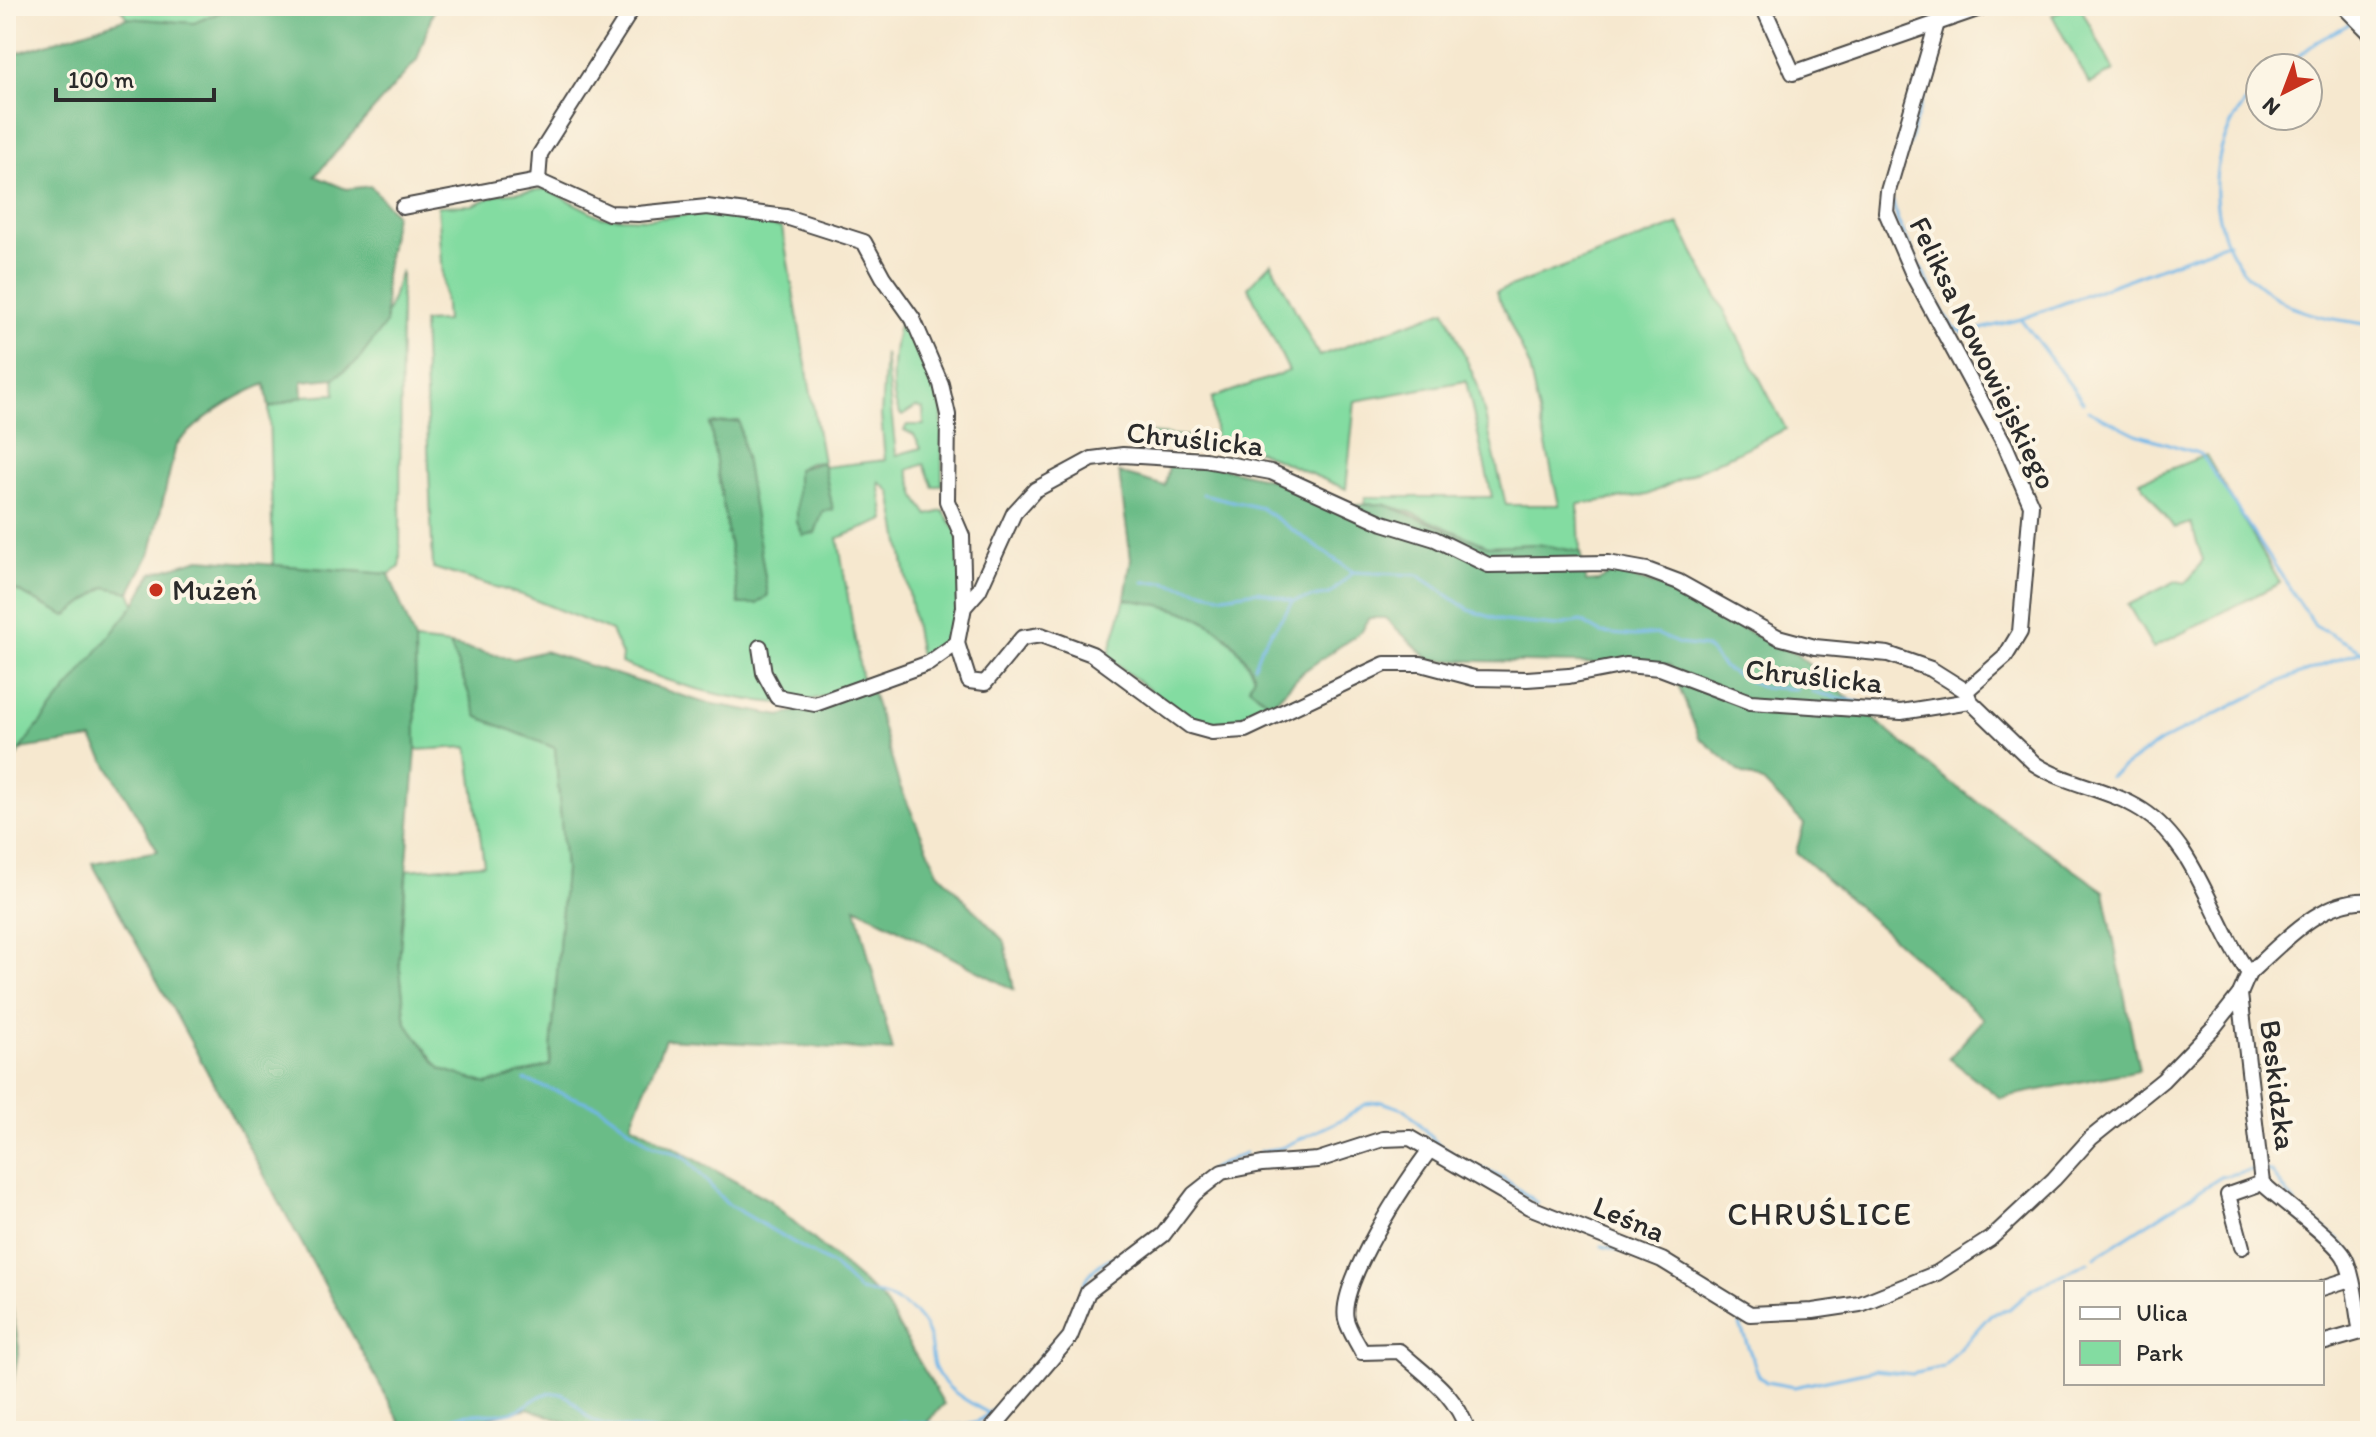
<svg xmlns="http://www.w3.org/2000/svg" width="2376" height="1437" viewBox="0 0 2376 1437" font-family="Itim,sans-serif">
  <rect width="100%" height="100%" fill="#fcf5e5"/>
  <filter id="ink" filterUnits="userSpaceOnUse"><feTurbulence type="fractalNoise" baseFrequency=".0125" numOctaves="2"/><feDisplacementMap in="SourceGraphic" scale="16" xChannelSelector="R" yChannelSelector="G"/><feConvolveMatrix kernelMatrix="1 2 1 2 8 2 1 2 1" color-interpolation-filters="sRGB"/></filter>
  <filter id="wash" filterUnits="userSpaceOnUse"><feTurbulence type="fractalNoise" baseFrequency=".006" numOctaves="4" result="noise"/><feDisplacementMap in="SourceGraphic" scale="32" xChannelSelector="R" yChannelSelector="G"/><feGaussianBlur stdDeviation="1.8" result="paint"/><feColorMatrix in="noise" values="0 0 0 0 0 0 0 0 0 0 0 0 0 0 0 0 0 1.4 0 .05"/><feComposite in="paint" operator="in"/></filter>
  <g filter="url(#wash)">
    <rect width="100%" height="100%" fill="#f6e8cf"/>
    <g fill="#83dca1" stroke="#578466" stroke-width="2" fill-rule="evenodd">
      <path d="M119,6H235L194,23L127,18Z"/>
      <path d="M2069,6H2080L2114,71L2089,84L2052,15Z"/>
      <path d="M546,189L601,217L650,219L717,212L782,228L823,462L809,463L797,469V522L803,535L823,511L833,510L824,467L885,460L881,416L885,353L896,455L921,448L914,435L904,430L907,425H924L923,409L916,407L902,416C886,399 894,339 901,318L906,315L935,381L942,411V485L933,487L924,464L908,470L917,499L928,515L943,511L957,531L962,577L955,623L945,641L926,658L920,656L891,492L879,482L885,520L838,538L862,681C837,691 811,704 784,703C728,701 672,684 621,663L622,655L611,631L525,596L433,568L423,322L446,321L438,206L473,205L499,194ZM738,421L768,595L739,604L710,424Z"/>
      <path d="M1679,224L1786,429L1647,495L1578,504L1580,552L1537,544L1488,546L1410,512L1383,504H1364L1366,497H1492L1466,381L1355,401L1346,489L1258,451L1149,437L1147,433L1216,439L1212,398L1289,371L1248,287L1271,263L1319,356L1445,310L1478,386L1506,505H1559L1528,363L1496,292Z"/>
      <path d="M401,270L400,567L389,574L273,565L269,408L303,396L335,394L334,378C379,347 386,319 401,270Z"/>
      <path d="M2206,455L2280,583L2153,648L2128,605L2176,581L2186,583L2203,561L2191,523L2174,528L2140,481Z"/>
      <path d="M6,585L66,616L105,587L130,592L135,604L16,757L6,746Z"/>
      <path d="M1125,599C1185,608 1226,618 1254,676L1249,687L1271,705C1251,712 1228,725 1206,723C1186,722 1126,671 1108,657Z"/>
      <path d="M415,641L450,645L478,717L555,748L565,869L550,1065L487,1084L441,1069L406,1023L399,961L407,870L484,864L468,747L416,750Z"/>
    </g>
    <g fill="#6abc87" stroke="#4a7459" stroke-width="2">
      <path d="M235,6H435L417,60L315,176L346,189L371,186L395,214L385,276L386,323L358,361L334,378L302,381L303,396L269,408L265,384C229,399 203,417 176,445L151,552L130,592L105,587L66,616L6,585V64L18,53L127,18L194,23Z"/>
      <path d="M739,421L768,595L757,604H739L710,424Z"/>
      <path d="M823,462L833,510L823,511L815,533L803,535L797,522V469Z"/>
      <path d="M1169,465L1213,466L1290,484L1330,506L1383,504L1488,546L1537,544L1580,552L1586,582L1598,581L1614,572L1690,596L1756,636L1796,654L1948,781L2104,891L2139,1070L2000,1098L1949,1058L1984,1019L1796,852L1804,824L1763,782L1741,773L1699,737L1670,665L1430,660L1385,618H1369L1362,631L1304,671L1271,705L1249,687L1254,675C1226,618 1185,608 1125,599L1131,559L1119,473L1165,486Z"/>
      <path d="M200,559L389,574L415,641L416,750L399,961L406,1023L441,1069L487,1084L550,1065L565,869L555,748L478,717L450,645L514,659L544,651L702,702L781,716L871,688L899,784L938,872L1005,942L1014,990L856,907L893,1051L665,1039L631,1124L769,1200L883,1300L944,1404L919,1431H589L528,1408L433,1431H386L401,1423L92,863L158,851L92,739L20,749L135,604L152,573Z"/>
      <path d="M6,1273L19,1348L7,1418H6Z"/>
    </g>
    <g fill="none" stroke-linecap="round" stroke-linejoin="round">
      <g stroke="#72b7e8" stroke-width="3">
        <path d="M1948,14L1951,6"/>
        <path d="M2283,68L2318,41L2353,22"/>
        <path d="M2260,88C2210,131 2201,211 2240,266C2248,277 2265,290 2277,298C2304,317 2338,319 2370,325"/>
        <path d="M1909,144L1944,25"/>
        <path d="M1893,202L1897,220L1944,314L1952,326L1965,333L2021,319L2229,242"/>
        <path d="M2021,319L2083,402"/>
        <path d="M2088,410L2136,434L2201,454L2315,626L2370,655"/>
        <path d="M1203,494L1261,508L1353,572"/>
        <path d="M1144,582H1164L1223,596L1258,591L1293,601L1330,594L1353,572L1418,575L1469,610L1503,621L1556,626L1581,621L1601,633L1635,636L1657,634L1679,644L1706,647L1724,668L1760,687L1797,689"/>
        <path d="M1254,666L1261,647L1293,602"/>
        <path d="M1812,692L1863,703"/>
        <path d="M2109,777L2160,742L2286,679L2361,651"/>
        <path d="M525,1080L600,1107L650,1144L685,1157L726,1203L834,1266L859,1291C888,1294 919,1306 929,1337C932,1347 931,1359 935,1368C944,1390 969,1402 988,1413"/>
        <path d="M1261,1151L1281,1148L1345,1118L1366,1104L1382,1102L1406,1110L1436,1142L1458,1158"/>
        <path d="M1468,1163L1503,1178L1537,1203"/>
        <path d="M2266,1171L2271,1172L2295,1203"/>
        <path d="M1188,1190L1211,1169L1245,1153"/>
        <path d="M2313,1218L2351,1252L2357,1272"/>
        <path d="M1602,1246L1621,1251"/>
        <path d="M2095,1257L2221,1177L2255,1169"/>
        <path d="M1681,1280L1730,1315"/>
        <path d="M1082,1290C1090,1262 1115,1256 1139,1246"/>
        <path d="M2361,1291L2370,1326"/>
        <path d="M1740,1325L1759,1376L1766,1382L1794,1387L1874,1370L1912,1374L1943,1367L1991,1314L2008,1310L2032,1289L2088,1262"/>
        <path d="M1038,1359L1067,1326"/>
        <path d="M437,1431C460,1402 488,1421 517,1410C531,1405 539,1391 556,1393C574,1394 580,1415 595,1422C611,1429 638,1428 656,1431"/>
        <path d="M874,1431C908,1410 955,1437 983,1418C1000,1407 1015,1383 1029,1368"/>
      </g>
    </g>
  </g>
  <g filter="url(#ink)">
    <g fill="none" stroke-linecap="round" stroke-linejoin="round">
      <defs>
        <g id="minor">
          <path d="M1764,9L1793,73L1986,6"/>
          <path d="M1937,23L1888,191L1886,212L1915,279L2005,445L2031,505L2020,632L2005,657L1966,691"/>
          <path d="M538,181L540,154L634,6"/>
          <path d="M403,207L538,181L609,213L638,214L707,207L786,217L864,242L883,277L913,319L941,384L948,415L947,501L962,536L964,607"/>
          <path d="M760,647L764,673L777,697L815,704L929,663L957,643"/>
          <path d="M1970,701L1901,712L1750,702L1660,668L1626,665L1569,676L1527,679L1474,678L1421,664H1385L1245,730L1212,732L1190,726L1092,654L1041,635L1022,638L985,683L969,681L957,643L964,607L979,590L1014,513L1035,490L1092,459L1123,455L1205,460L1271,472L1383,523L1435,539L1488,565L1608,563L1647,570L1679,582L1778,637L1815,647L1888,654L1931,669L1966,691L1970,701L2035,764C2065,784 2107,788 2142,810C2198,846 2212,923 2249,973C2282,944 2321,897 2370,901"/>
          <path d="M2240,994L2262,1183"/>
          <path d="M1430,1150C1407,1179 1338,1284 1346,1319C1348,1329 1357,1342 1362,1352L1399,1351C1429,1378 1454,1392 1468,1431"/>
          <path d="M2242,1247L2228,1195L2262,1183C2281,1201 2336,1240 2345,1258C2355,1279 2356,1310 2361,1332L2322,1343"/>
          <path d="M2322,1288L2350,1279"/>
          <path d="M990,1431L1070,1337L1088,1292L1163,1235L1194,1194L1222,1172L1262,1164L1318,1160L1383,1139L1410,1138L1529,1207L1662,1260L1750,1314L1813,1311L1860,1304L1937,1273L1990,1239L2054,1179L2091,1138L2163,1080L2214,1027L2240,994L2249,973"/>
        </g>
        <path id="major" d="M2346,6L2370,30"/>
      </defs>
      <use href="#minor" stroke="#494744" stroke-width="18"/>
      <use href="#major" stroke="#494744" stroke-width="22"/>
      <use href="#minor" stroke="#fff" stroke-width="14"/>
      <use href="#major" stroke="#fff" stroke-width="18"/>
    </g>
  </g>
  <circle fill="#c8321e" stroke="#fcf5e5" stroke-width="3" cx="156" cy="590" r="8"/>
  <g text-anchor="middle" stroke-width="8" stroke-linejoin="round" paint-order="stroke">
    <g font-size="30" fill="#2b2b2b" stroke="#fcf5e5">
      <text transform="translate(1983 353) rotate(64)" y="10">Feliksa Nowowiejskiego</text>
      <text transform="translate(1195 439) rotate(6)" y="10">Chruślicka</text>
      <text transform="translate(1814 676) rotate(6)" y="10">Chruślicka</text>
      <text transform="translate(2278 1085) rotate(83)" y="10">Beskidzka</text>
      <text transform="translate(1629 1219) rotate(23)" y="10">Leśna</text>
    </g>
    <g font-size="30" fill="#2b2b2b" stroke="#fcf5e5" text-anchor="start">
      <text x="172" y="600">Mużeń</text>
    </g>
    <g font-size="32" letter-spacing="2" fill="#2b2b2b" stroke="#fcf5e5">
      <text x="1820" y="1225">CHRUŚLICE</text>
    </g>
  </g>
  <rect width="2376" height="1437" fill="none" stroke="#fcf5e5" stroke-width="32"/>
  <rect x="2064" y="1281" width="260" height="104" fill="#fcf5e5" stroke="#a8a49b" stroke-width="2"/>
  <rect x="2080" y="1307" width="40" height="12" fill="#ffffff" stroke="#a8a49b" stroke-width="2"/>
  <text x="2136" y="1321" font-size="24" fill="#2b2b2b">Ulica</text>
  <rect x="2080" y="1341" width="40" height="24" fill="#83dca1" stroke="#a8a49b" stroke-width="2"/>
  <text x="2136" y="1361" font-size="24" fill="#2b2b2b">Park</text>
  <g transform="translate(2284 92) rotate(222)"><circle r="38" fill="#fcf5e5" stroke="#a8a49b" stroke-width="2"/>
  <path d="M0-6L14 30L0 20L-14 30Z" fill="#c8321e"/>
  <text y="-12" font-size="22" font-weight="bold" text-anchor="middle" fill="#2b2b2b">N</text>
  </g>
  <path d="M56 88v12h158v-12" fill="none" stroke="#2b2b2b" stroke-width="4"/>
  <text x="68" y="88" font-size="24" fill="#2b2b2b" stroke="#fcf5e5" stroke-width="6" paint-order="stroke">100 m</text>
</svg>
